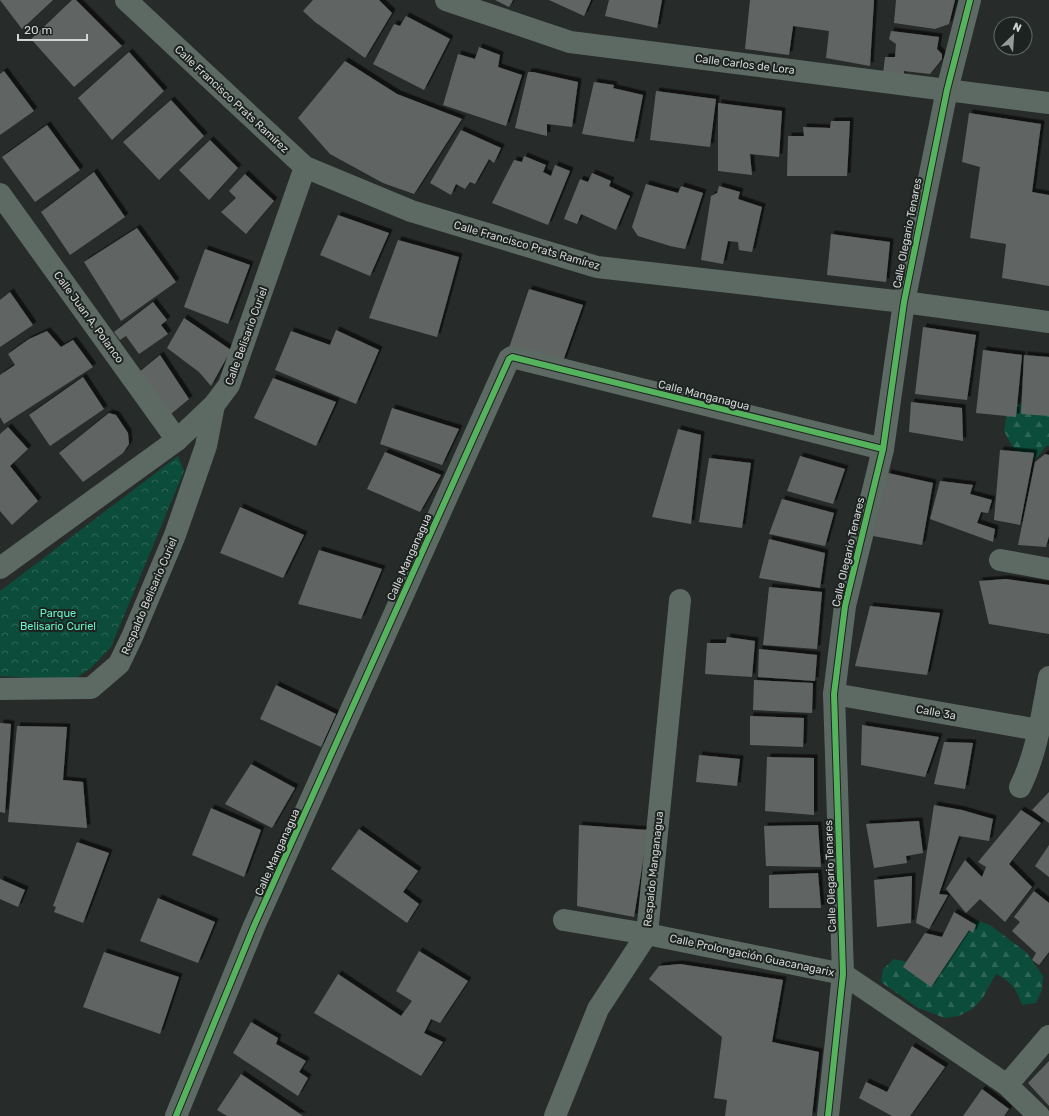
<svg xmlns="http://www.w3.org/2000/svg" width="1049" height="1116" viewBox="0 0 1049 1116" font-family="Rubik,sans-serif">
  <defs>
    <pattern id="forest-firs" width="22" height="20" patternUnits="userSpaceOnUse"><rect width="22" height="20" fill="#0b4c3a"/><path d="M5 1l3.5 6h-7zM16 11l3.5 6h-7z" fill="#2e6556"/></pattern>
    <pattern id="park-crowns" width="20" height="18" patternUnits="userSpaceOnUse"><rect width="20" height="18" fill="#0b4c3a"/><path d="M2 6a3 3 0 1 1 6 0M12 15a3 3 0 1 1 6 0" fill="none" stroke="#2e6556"/></pattern>
    <filter id="shadow"><feDropShadow dx="3.5" dy="-3.5" stdDeviation="0" flood-color="#0009"/></filter>
  </defs>
  <rect width="100%" height="100%" fill="#272b29"/>
  <g fill="url(#forest-firs)">
    <path d="M1036,400L1049,401V446H1046L1035,460L1025,459L1017,455L1004,431L1006,418L1010,409L1017,404Z"/>
    <path d="M976,920L990,925L1026,952L1043,976L1042,990L1036,1003L1022,1005C1015,988 1013,983 996,974L982,999L972,1009L959,1016L945,1018L918,1008L881,982L883,969L894,959L923,965L964,928Z"/>
  </g>
  <path fill="url(#park-crowns)" d="M178,456L184,471L111,647L91,668L73,680L0,676V591Z"/>
  <g fill="#616563" filter="url(#shadow)">
    <path d="M0,0H53L22,29Z"/>
    <path d="M72,0H76L122,46L74,87L31,39Z"/>
    <path d="M313,0H379L392,13L365,58L315,22L303,11Z"/>
    <path d="M495,0H513L509,7Z"/>
    <path d="M549,0H591L584,16Z"/>
    <path d="M609,0H662L657,28L605,16Z"/>
    <path d="M750,0H874L870,66L826,58L829,31L793,26L789,55L745,49Z"/>
    <path d="M896,0H955L949,24L935,29L894,23Z"/>
    <path d="M406,16L450,39L424,90L373,64L394,24L400,26Z"/>
    <path d="M891,31L939,37L937,49L942,54V59L930,74L904,71V76L883,74L885,57H895L896,44L889,39Z"/>
    <path d="M479,47L500,55L498,67L522,75L506,126L443,105L458,54L475,59Z"/>
    <path d="M129,52L164,91L112,140L78,98Z"/>
    <path d="M345,61L397,94L462,119L414,194L383,183L330,154L298,118Z"/>
    <path d="M4,71L34,111L0,135V74Z"/>
    <path d="M528,72H533L578,82L572,127L547,124V136L515,128Z"/>
    <path d="M594,82L614,85L613,88L643,95L634,142L582,134Z"/>
    <path d="M656,91L716,99L710,147L650,140Z"/>
    <path d="M171,100L204,136L159,180L123,142Z"/>
    <path d="M718,103L782,111L779,157L750,154L752,175L718,171Z"/>
    <path d="M969,113L1041,124L1032,192L1049,195V286L1002,278L1006,244L970,238L980,167L962,162Z"/>
    <path d="M831,121H850L847,176H787L788,136H804L803,127L830,128Z"/>
    <path d="M47,125L80,170L35,202L2,157Z"/>
    <path d="M461,130L501,148L494,163L489,159L475,184L470,182L465,189L456,184L451,195L430,183Z"/>
    <path d="M210,140L238,168L209,200L179,170Z"/>
    <path d="M524,156L546,165L543,172L551,176L555,165L570,171L548,225L492,203L514,160L522,162Z"/>
    <path d="M94,172L125,217L70,255L41,212Z"/>
    <path d="M592,173L611,181L609,186L630,196L616,230L581,214L577,224L564,219L580,179L588,182Z"/>
    <path d="M245,174L274,201L246,234L221,212L236,198L229,191Z"/>
    <path d="M646,184L678,193L681,186L703,193L685,249L670,246L638,236L632,227Z"/>
    <path d="M719,186L740,192L738,199L762,207L752,252L739,250L738,242L728,241L723,264L701,260L711,196L717,193Z"/>
    <path d="M338,215L389,233L370,276L320,255Z"/>
    <path d="M137,228L176,282L121,321L84,262Z"/>
    <path d="M831,234L890,242L886,282L827,275Z"/>
    <path d="M398,240L459,257L437,337L369,318Z"/>
    <path d="M205,249L250,265L228,324L184,307Z"/>
    <path d="M529,289L583,305L563,361L509,348Z"/>
    <path d="M10,292L33,325L0,347V300Z"/>
    <path d="M153,302L167,320L161,325L168,334L139,354L126,336L120,340L114,332Z"/>
    <path d="M184,318L231,350L211,386L199,372L167,348Z"/>
    <path d="M923,327L976,335L967,400L915,394Z"/>
    <path d="M336,330L379,350L356,404L275,370L291,331L330,345Z"/>
    <path d="M47,331L61,347L73,340L93,367L4,424L0,417V375L15,365L8,354L29,339Z"/>
    <path d="M983,350L1022,355L1016,417L976,413Z"/>
    <path d="M160,355L189,399L171,414L138,373Z"/>
    <path d="M1024,355L1049,357V416L1021,414Z"/>
    <path d="M83,377L104,409L50,446L29,415Z"/>
    <path d="M273,378L336,402L316,446L254,418Z"/>
    <path d="M911,402L962,408L963,441L909,432Z"/>
    <path d="M392,408L459,429L442,465L380,444Z"/>
    <path d="M109,413L116,415L128,433L129,444L123,453L83,482L59,453Z"/>
    <path d="M8,427L28,449L10,466L38,501L12,525L0,511V434Z"/>
    <path d="M678,429L701,435L691,524L652,517Z"/>
    <path d="M1000,450L1034,453L1020,525L994,520Z"/>
    <path d="M385,452L441,475L420,512L367,489Z"/>
    <path d="M1045,454L1049,455V536L1046,547L1018,545L1035,462Z"/>
    <path d="M800,456L845,469L833,504L787,491Z"/>
    <path d="M709,458L751,463L742,528L699,522Z"/>
    <path d="M888,473L933,483L922,545L873,536Z"/>
    <path d="M940,481L973,485L970,494L992,500L988,513L981,512L977,523L995,529L993,542L930,519Z"/>
    <path d="M782,499L834,513L825,546L769,534Z"/>
    <path d="M240,507L304,535L283,578L220,553Z"/>
    <path d="M769,539L825,553L820,588L759,578Z"/>
    <path d="M319,550L382,569L361,619L298,604Z"/>
    <path d="M1006,579L1049,585V634L989,624L979,581Z"/>
    <path d="M769,587L822,592L817,649L763,645Z"/>
    <path d="M870,606L940,613L927,675L855,666Z"/>
    <path d="M727,637L755,641L752,677L705,674L707,643H726Z"/>
    <path d="M759,649L817,655L815,681L758,677Z"/>
    <path d="M754,680L813,683L812,713L753,710Z"/>
    <path d="M276,685L336,714L321,747L260,719Z"/>
    <path d="M750,716L804,718L803,747L750,745Z"/>
    <path d="M0,723L11,724L5,813L0,812Z"/>
    <path d="M862,725L939,737L925,777L861,765Z"/>
    <path d="M17,726L67,727L63,780L83,782L87,828L8,822Z"/>
    <path d="M944,742L973,743L965,789L934,784Z"/>
    <path d="M699,755L740,759L737,786L696,782Z"/>
    <path d="M767,757L814,758V815L765,811Z"/>
    <path d="M251,764L295,788L272,828L225,804Z"/>
    <path d="M1049,792V823L1032,810Z"/>
    <path d="M934,805L962,810L993,819L989,841L959,836L939,894L948,895L929,929L916,923Z"/>
    <path d="M211,808L261,830L244,877L192,855Z"/>
    <path d="M1021,810L1041,823L1009,864L1032,887L1005,922L980,899L966,913L946,889L965,860L982,877L986,867L978,862Z"/>
    <path d="M919,821L923,853L906,856L907,863L874,868L866,824Z"/>
    <path d="M579,825L648,830L634,917L577,906Z"/>
    <path d="M818,825L821,867L766,866L764,826Z"/>
    <path d="M359,829L418,871L403,892L419,904L407,923L331,869Z"/>
    <path d="M77,842L109,853L83,923L54,912L56,907L53,906Z"/>
    <path d="M1049,845V877L1035,866Z"/>
    <path d="M818,873L821,908H769V875Z"/>
    <path d="M912,876L911,923L877,927L874,880Z"/>
    <path d="M0,879L25,890L18,907L0,899Z"/>
    <path d="M1034,891L1049,903V952L1039,965L1032,960L1036,953L1012,931L1020,922L1014,917Z"/>
    <path d="M158,898L215,922L198,963L140,941Z"/>
    <path d="M954,912L976,925L973,933L969,930L931,987L903,967L925,933L942,937Z"/>
    <path d="M419,951L468,981L440,1023L431,1019L424,1033L443,1042L421,1076L314,1013L338,974L401,1016L412,1001L396,991Z"/>
    <path d="M104,952L179,977L160,1034L83,1007Z"/>
    <path d="M680,964L783,980L772,1042L819,1052L812,1116H725L727,1100L714,1098L722,1037L649,979L659,966Z"/>
    <path d="M251,1022L278,1038L276,1044L306,1061L299,1072L308,1078L298,1096L233,1053Z"/>
    <path d="M912,1046L945,1067L910,1116H892L859,1098L866,1082L887,1092Z"/>
    <path d="M1049,1061V1106L1028,1083Z"/>
    <path d="M241,1074L303,1116H227L217,1110Z"/>
    <path d="M982,1089L1009,1109L1004,1116H963Z"/>
  </g>
  <g fill="none" stroke-linecap="round" stroke-linejoin="round">
    <g stroke="#5d6a64" stroke-width="22">
      <path d="M126,0L305,167L411,211L597,267L904,302L1049,322"/>
      <path d="M446,0L570,42L1049,103"/>
      <path d="M0,194L177,440"/>
      <path d="M1000,560L1049,569"/>
      <path d="M0,568L177,440L214,405L229,385L305,167"/>
      <path d="M0,689L91,688L119,664L132,637L175,535L206,446L214,405"/>
      <path d="M834,694L1039,730"/>
      <path d="M1020,787C1037,753 1042,714 1049,677"/>
      <path d="M564,920L647,934L843,974L1007,1085L1039,1116"/>
      <path d="M1007,1085L1049,1036"/>
      <path d="M176,1116L254,926L509,359L512,357L883,449"/>
      <path d="M555,1116L598,1009L647,934L680,600"/>
      <path d="M828,1116L843,974L834,694L845,606L883,449L904,302L947,90L970,0"/>
    </g>
    <defs>
      <g id="cycleway">
        <path d="M176,1116L254,926L509,359L512,357L883,449"/>
        <path d="M828,1116L843,974L834,694L845,606L883,449L904,302L947,90L970,0"/>
      </g>
    </defs>
    <use href="#cycleway" stroke="#1d2320" stroke-width="8"/>
    <use href="#cycleway" stroke="#56b35d" stroke-width="6"/>
  </g>
  <g text-anchor="middle" stroke-width="4" stroke-linejoin="round" paint-order="stroke">
    <g font-size="11" fill="#d2d5d4" stroke="#1d2320">
      <text transform="translate(745 64) rotate(7)" y="4">Calle Carlos de Lora</text>
      <text transform="translate(232 99) rotate(43)" y="4">Calle Francisco Prats Ramírez</text>
      <text transform="translate(907 233) rotate(-79)" y="4">Calle Olegario Tenares</text>
      <text transform="translate(527 245) rotate(16)" y="4">Calle Francisco Prats Ramírez</text>
      <text transform="translate(89 317) rotate(54)" y="4">Calle Juan A. Polanco</text>
      <text transform="translate(246 336) rotate(-70)" y="4">Calle Belisario Curiel</text>
      <text transform="translate(704 395) rotate(14)" y="4">Calle Manganagua</text>
      <text transform="translate(848 552) rotate(-77)" y="4">Calle Olegario Tenares</text>
      <text transform="translate(409 557) rotate(-66)" y="4">Calle Manganagua</text>
      <text transform="translate(149 596) rotate(-67)" y="4">Respaldo Belisario Curiel</text>
      <text transform="translate(936 712) rotate(10)" y="4">Calle 3a</text>
      <text transform="translate(277 852) rotate(-66)" y="4">Calle Manganagua</text>
      <text transform="translate(653 869) rotate(-84)" y="4">Respaldo Manganagua</text>
      <text transform="translate(830 876) rotate(-92)" y="4">Calle Olegario Tenares</text>
      <text transform="translate(752 955) rotate(12)" y="4">Calle Prolongación Guacanagarix</text>
    </g>
    <g font-size="11" fill="#69f3c6" stroke="#1d2320">
      <text x="58" y="617">Parque<tspan x="58" dy="13">Belisario Curiel</tspan></text>
    </g>
  </g>
  <g transform="translate(1013 36) rotate(25)"><circle r="19" fill="#1d2320" stroke="#656a68"/>
  <path d="M0-3L7 15L0 10L-7 15Z" fill="#969a98"/>
  <text y="-6" font-size="11" font-weight="bold" text-anchor="middle" fill="#d2d5d4">N</text>
  </g>
  <path d="M18 34v6h69v-6" fill="none" stroke="#d2d5d4" stroke-width="2"/>
  <text x="24" y="34" font-size="12" fill="#d2d5d4" stroke="#1d2320" stroke-width="3" paint-order="stroke">20 m</text>
</svg>
